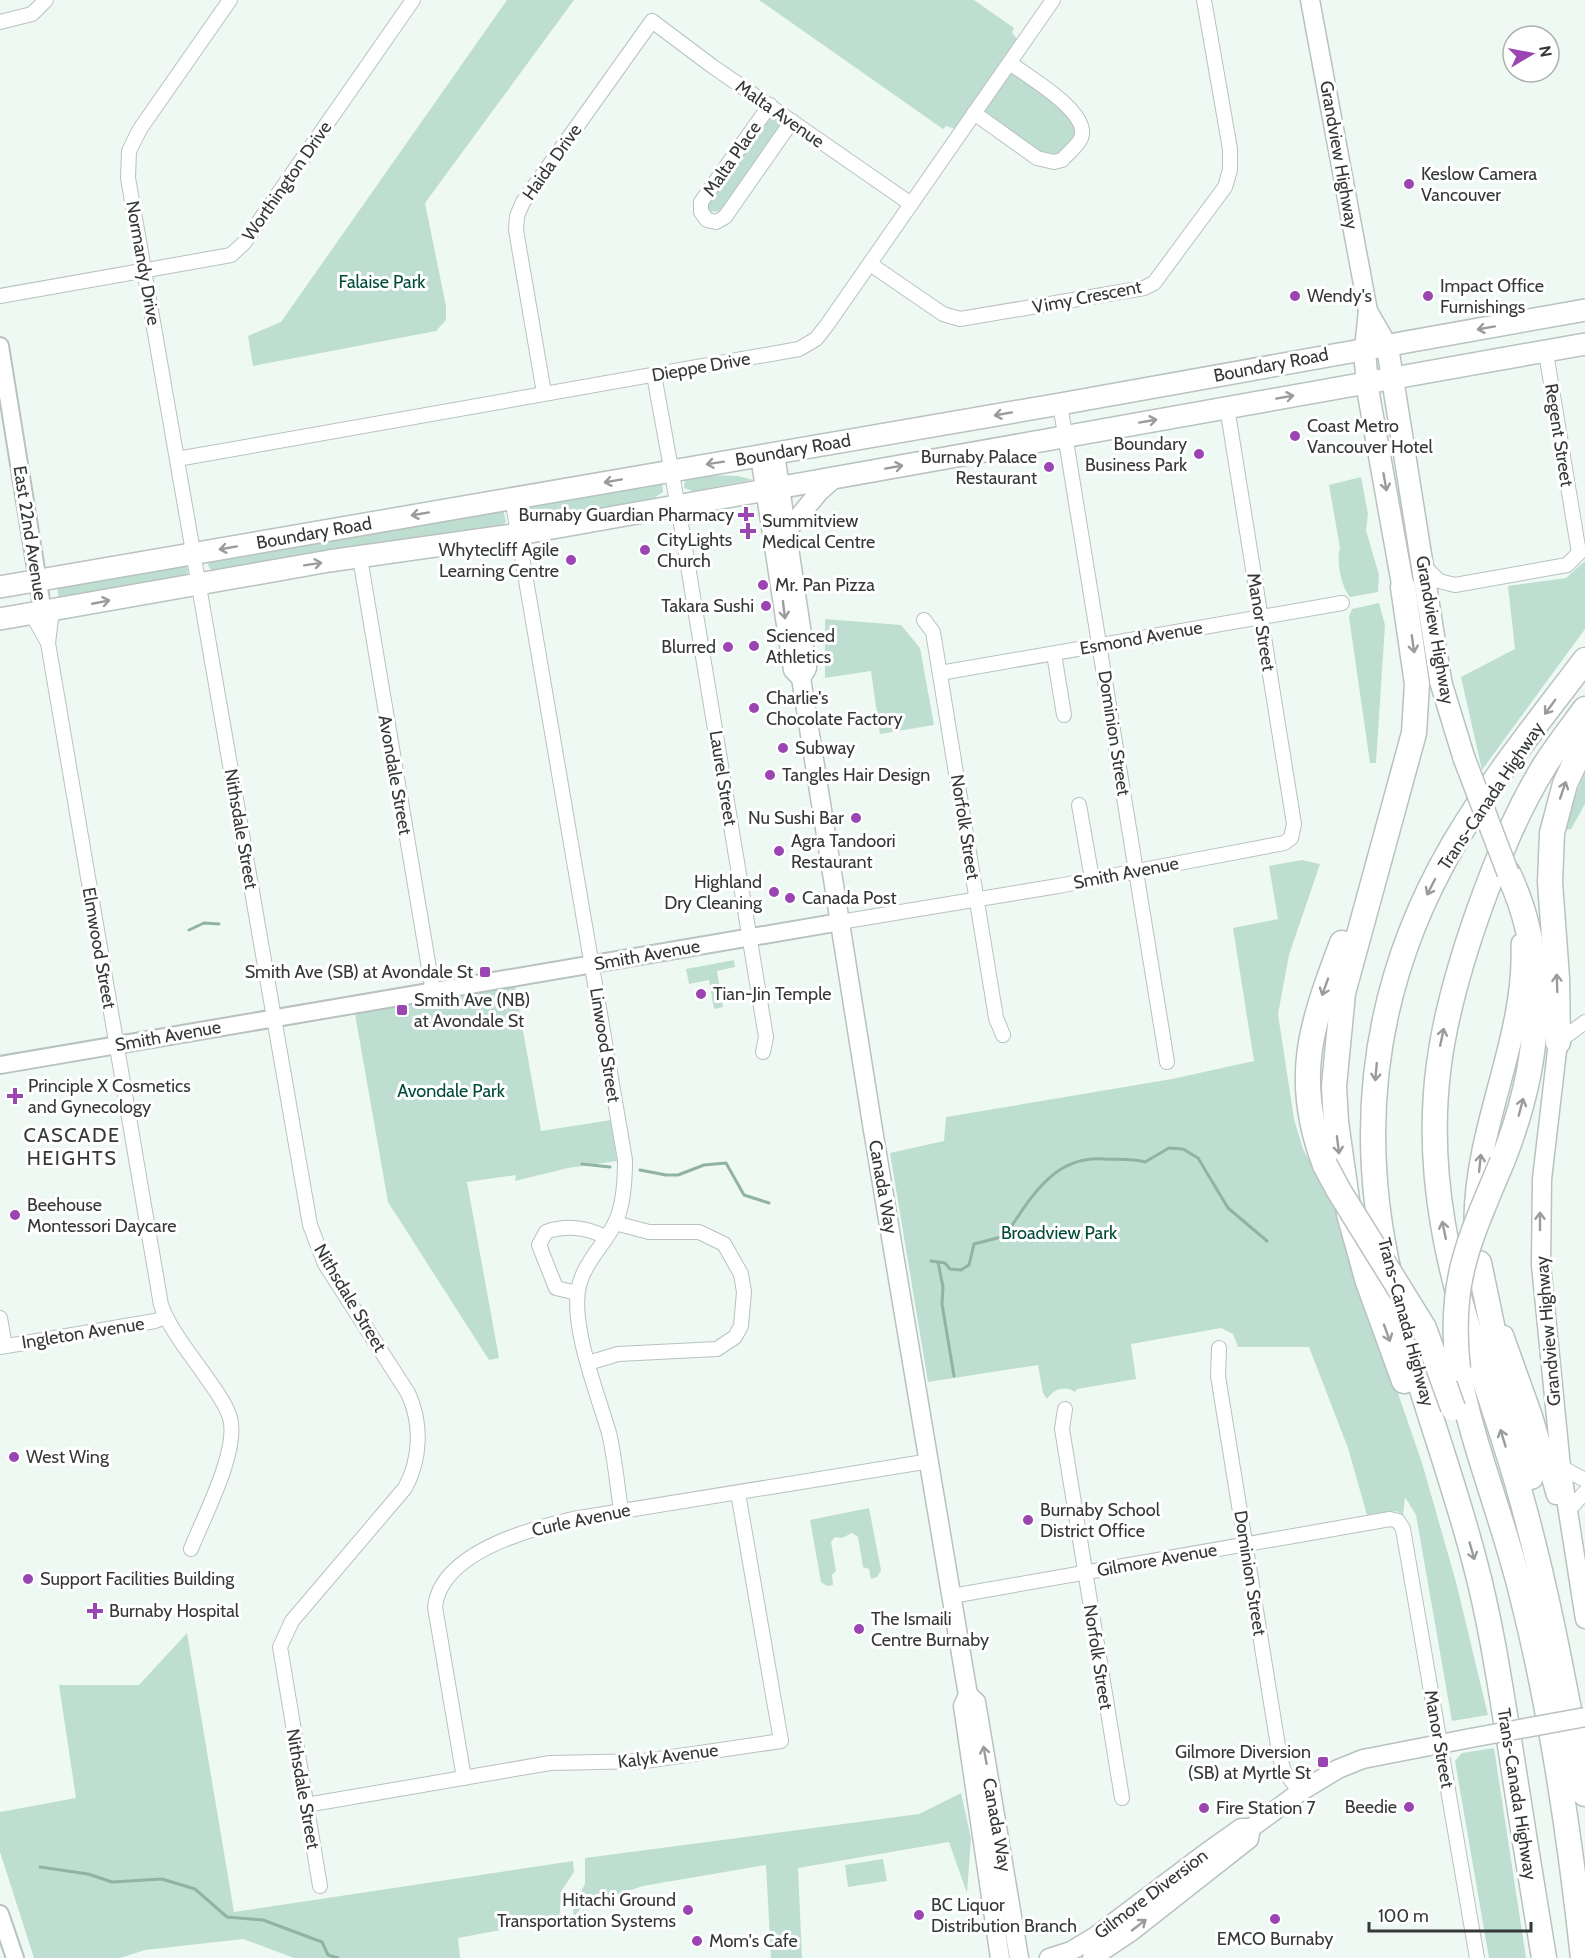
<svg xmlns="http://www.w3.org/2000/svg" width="1585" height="1958" viewBox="0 0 1585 1958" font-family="Cabin,sans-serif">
  <rect width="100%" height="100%" fill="#eff9f4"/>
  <g fill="#beded1">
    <path d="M507,0H574L425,203L446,306V320L436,331L253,366L248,336L281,322Z"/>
    <path d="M759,0H974L1014,28L1012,32L1018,41L1004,62L1073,113L1077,136L1055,158L1042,156L971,107L955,129L946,126L943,129Z"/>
    <path d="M769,118L776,119L781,126L721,211L710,212L708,206L711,199L765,120Z"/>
    <path d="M707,475L738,476L753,480L693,491L684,488L685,479Z"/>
    <path d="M1361,477L1368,514L1366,530L1379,575L1378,592L1350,597C1341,586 1336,561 1340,548L1329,485Z"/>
    <path d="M662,483L663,492L654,498L538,522L530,521L526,513V506Z"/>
    <path d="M503,510L506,521L503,527L212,572L208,565L209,561Z"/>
    <path d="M1585,561V629L1482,770L1461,677L1515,649L1508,586L1566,578Z"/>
    <path d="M184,564L188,569L187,576L59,601L57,585Z"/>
    <path d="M1379,603L1385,625L1376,763H1370L1349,617L1352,609Z"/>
    <path d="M825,619L901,625L920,648L934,725L880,734L871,671L825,678Z"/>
    <path d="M1585,773V804L1571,829L1565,830L1567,815Z"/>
    <path d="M1302,860L1320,864L1289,955L1278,1014L1294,1119L1303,1149L1332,1202L1422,1463L1456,1582L1488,1715L1452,1721L1416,1515L1405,1497L1403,1515L1396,1511L1367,1515L1348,1448L1309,1347H1238L1233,1334L1221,1328L1131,1344L1136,1379L1077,1389L1075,1392C1064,1385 1054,1389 1047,1399L1043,1393L1038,1365L928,1382L890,1153L944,1141L946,1117L1172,1079L1254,1061L1233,928L1278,919L1269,866Z"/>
    <path d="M734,960L735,967L717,971L723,1007L714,1009L709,980L689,984L686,969Z"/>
    <path d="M515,986L541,1131L611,1120L617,1161L568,1168L515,1181L516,1175L467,1182L499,1358L489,1360L388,1202L355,1014Z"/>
    <path d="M869,1508L881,1570L877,1577L871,1579L869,1569L863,1567L858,1537L852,1533L842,1538L835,1537L831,1542L836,1571L832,1575L833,1585L827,1586L821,1582L810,1520Z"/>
    <path d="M187,1633L234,1912L573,1861L574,1872L562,1890L559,1919L458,1938L460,1958H294L243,1939L145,1950L120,1958H34L0,1852V1812L76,1798L59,1685H139Z"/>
    <path d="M1494,1748L1526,1958H1489L1455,1761L1462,1753Z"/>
    <path d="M961,1793L971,1838L967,1893L949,1842L798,1868L802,1958H771L766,1865L643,1886L582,1906L574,1918L573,1907L585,1884V1858L919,1814Z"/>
    <path d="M883,1859L887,1881L848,1887L845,1865Z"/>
  </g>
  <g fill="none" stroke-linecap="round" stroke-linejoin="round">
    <g stroke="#90b3a4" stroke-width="3">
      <path d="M189,930L204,923L219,924"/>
      <path d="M582,1164L610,1167"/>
      <path d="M640,1170L666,1175H678L704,1165L726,1163L744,1195L769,1203"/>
      <path d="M931,1261L945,1263L950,1269L961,1270L969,1265L974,1244L1005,1236C1030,1199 1053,1155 1104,1159C1119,1160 1130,1158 1145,1162L1169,1148L1183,1149L1198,1158L1228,1208L1267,1241"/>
      <path d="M938,1262L943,1287L942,1304L954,1376"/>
      <path d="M40,1867L88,1874L112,1882L162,1879L195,1889L227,1917L263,1920L322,1942L328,1955L338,1958"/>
    </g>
    <defs>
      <g id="minor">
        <path d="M230,0L140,129L129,151L128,178L310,1225L325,1264L408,1393C422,1423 421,1459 405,1488L292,1621L280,1647L320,1886"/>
        <path d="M0,22L32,14L46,0"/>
        <path d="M770,105L701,202V212L707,220L716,222L725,217L792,121"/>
        <path d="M974,113L1037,158L1054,162L1062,160C1067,154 1078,146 1081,138C1091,112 1028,77 1010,63"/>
        <path d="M870,264L943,314L960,319L1144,288L1154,283L1225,187L1230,170V149L1204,0"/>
        <path d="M0,296L231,255L244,243L413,0"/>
        <path d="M654,375L680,518L766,1037L763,1052"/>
        <path d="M544,393L516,230L517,216L523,202L652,21L712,66L911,204"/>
        <path d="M1060,404L1167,1062"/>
        <path d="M177,459L799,349L816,339L827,325L1053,0"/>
        <path d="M512,498L625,1160C625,1180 624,1205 615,1223C604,1246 582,1264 578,1291C572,1330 598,1395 609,1433C615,1458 617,1485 621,1510"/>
        <path d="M360,558L433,992"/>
        <path d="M1423,565L1439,581L1455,585L1567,565L1579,553L1546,353"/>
        <path d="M32,614L48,643L161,1305C170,1329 187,1350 202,1371C212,1386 225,1401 230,1418C239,1451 204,1516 191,1549"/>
        <path d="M924,620L933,632L996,1018L1003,1035"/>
        <path d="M48,643L52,611"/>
        <path d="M1054,654L1064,715"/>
        <path d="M940,673L1342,603"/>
        <path d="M1079,805L1092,879"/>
        <path d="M840,922L1058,886L1284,843L1291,838L1294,824L1227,407"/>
        <path d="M1558,1042L1585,1022"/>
        <path d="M577,1293L556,1288L539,1245L546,1232C565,1225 587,1227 605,1237"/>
        <path d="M0,1318L5,1346"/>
        <path d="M0,1347L155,1321L166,1317"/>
        <path d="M1219,1348L1218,1376L1280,1758L1284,1771L1300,1792"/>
        <path d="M588,1363L618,1354L717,1349L735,1337L741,1326L744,1292L741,1274L724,1244L699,1232H649L615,1223"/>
        <path d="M1065,1409L1062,1429L1122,1798"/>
        <path d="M1561,1467L1585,1480"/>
        <path d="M1567,1512L1585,1492"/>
        <path d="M952,1596L1390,1519L1398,1521L1403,1529L1477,1958"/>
        <path d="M464,1778L435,1607C441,1553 529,1529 573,1519L930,1461"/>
        <path d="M306,1805L550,1763L645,1761L781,1741L738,1493"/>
      </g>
      <g id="tertiary">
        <path d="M0,346L43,613"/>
        <path d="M0,1065L840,922"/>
        <path d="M0,1914L15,1958"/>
      </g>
      <g id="secondary">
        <path d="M1310,0L1368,311L1364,348"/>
        <path d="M1368,311L1387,344"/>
        <path d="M775,454L807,668L801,678"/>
        <path d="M760,456L793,670L801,678L873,1130L968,1695L963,1706L1000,1958"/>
        <path d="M787,531L819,492L836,477"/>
        <path d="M1558,1042L1542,1179L1541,1265L1561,1467L1585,1619"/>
        <path d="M1504,1335L1533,1416L1556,1495"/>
        <path d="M968,1695L976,1702L1019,1958"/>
        <path d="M1049,1958L1071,1951L1096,1936L1210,1850L1241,1828H1251L1300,1792L1338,1769L1363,1759L1471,1738"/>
        <path d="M1092,1958L1132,1931L1249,1839L1251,1828"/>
      </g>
      <g id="primary">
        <path d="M1387,344L1441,683L1464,758"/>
        <path d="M1364,348L1369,397L1403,587"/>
        <path d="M0,587L1060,404L1585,310"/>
        <path d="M0,619L329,561L519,534L1585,344"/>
        <path d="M1475,1219C1476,1124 1526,1037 1522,944"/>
      </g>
      <g id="motorway">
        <path d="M1403,587L1417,684L1414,733L1343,993L1334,1086L1336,1122L1349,1214L1368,1282L1404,1381"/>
        <path d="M1585,709C1572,727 1557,746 1545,765C1517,810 1497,860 1479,910C1440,1020 1423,1108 1443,1224C1458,1316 1495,1403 1520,1493C1548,1592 1566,1694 1585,1794"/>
        <path d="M1558,1042L1557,978L1550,882L1552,833L1565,784L1585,741"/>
        <path d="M1502,1162C1539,1070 1552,965 1508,873"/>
        <path d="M1325,1165C1292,1079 1311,1025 1342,943"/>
        <path d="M1479,1263L1496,1344L1531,1477"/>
        <path d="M1458,1369C1472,1446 1504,1520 1522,1596C1552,1714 1570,1837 1583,1958"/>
        <path d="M1544,1958C1532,1887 1521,1817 1510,1746C1500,1685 1491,1623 1475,1563C1451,1470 1415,1379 1392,1285C1354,1131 1373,983 1453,845C1491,780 1540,720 1585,660"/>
      </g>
    </defs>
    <use href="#minor" stroke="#b8c2be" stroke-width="16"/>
    <use href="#tertiary" stroke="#b8c2be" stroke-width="20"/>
    <use href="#secondary" stroke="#b8c2be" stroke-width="21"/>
    <use href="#primary" stroke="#b8c2be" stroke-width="24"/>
    <use href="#motorway" stroke="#b8c2be" stroke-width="27"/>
    <use href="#minor" stroke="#fff" stroke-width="14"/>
    <use href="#tertiary" stroke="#fff" stroke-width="16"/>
    <use href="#secondary" stroke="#fff" stroke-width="18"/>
    <use href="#primary" stroke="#fff" stroke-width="21"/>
    <use href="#motorway" stroke="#fff" stroke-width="24"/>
    <defs>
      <path id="secondary-bridge" d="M1471,1738L1585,1717"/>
      <path id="primary-bridge" d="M1464,758L1508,873"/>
      <g id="motorway-bridge">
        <path d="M1325,1165L1339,1191L1424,1328L1453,1408"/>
        <path d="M1458,1369C1448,1281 1469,1241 1502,1162"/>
      </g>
    </defs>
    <use href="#secondary-bridge" stroke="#b8c2be" stroke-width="21" stroke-linecap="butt"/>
    <use href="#primary-bridge" stroke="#b8c2be" stroke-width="24" stroke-linecap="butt"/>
    <use href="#motorway-bridge" stroke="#b8c2be" stroke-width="27" stroke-linecap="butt"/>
    <use href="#secondary-bridge" stroke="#fff" stroke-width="18"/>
    <use href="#primary-bridge" stroke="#fff" stroke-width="21"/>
    <use href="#motorway-bridge" stroke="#fff" stroke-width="24"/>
  </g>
  <defs><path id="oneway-shaft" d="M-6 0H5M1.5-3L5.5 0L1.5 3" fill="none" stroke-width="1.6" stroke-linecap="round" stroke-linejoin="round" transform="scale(1.5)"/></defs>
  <g stroke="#9a9c9b">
    <use href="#oneway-shaft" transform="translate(1486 328) rotate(170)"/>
    <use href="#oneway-shaft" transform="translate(1285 397) rotate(-10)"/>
    <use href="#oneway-shaft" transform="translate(1003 414) rotate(170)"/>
    <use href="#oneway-shaft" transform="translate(1148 421) rotate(-10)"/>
    <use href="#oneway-shaft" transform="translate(715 463) rotate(171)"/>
    <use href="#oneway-shaft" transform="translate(894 467) rotate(-10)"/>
    <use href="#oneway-shaft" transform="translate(613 481) rotate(170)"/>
    <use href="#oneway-shaft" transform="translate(1385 482) rotate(80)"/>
    <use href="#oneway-shaft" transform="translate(420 514) rotate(170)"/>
    <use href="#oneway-shaft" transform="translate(228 548) rotate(170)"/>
    <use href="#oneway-shaft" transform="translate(313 564) rotate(-9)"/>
    <use href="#oneway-shaft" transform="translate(101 602) rotate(-11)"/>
    <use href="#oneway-shaft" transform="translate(784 610) rotate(83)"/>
    <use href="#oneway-shaft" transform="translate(1413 644) rotate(82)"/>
    <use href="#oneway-shaft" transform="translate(1550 707) rotate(126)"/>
    <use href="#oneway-shaft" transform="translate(1563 790) rotate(-71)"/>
    <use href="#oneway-shaft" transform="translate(1431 887) rotate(117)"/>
    <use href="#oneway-shaft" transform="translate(1557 983) rotate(-92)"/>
    <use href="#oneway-shaft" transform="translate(1325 987) rotate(110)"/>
    <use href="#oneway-shaft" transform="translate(1442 1037) rotate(-78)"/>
    <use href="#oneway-shaft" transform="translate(1376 1072) rotate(95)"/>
    <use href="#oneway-shaft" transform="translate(1521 1107) rotate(-75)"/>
    <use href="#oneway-shaft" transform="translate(1338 1145) rotate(83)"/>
    <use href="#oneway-shaft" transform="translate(1480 1163) rotate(-84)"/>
    <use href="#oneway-shaft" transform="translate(1540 1221) rotate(-90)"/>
    <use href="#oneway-shaft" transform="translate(1444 1230) rotate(-102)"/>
    <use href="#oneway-shaft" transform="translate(1387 1333) rotate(70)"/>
    <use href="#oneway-shaft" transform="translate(1503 1438) rotate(-107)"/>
    <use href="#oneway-shaft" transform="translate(1472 1551) rotate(74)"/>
    <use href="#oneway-shaft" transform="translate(985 1755) rotate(-100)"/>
    <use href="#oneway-shaft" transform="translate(1139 1925) rotate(-38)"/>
  </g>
  <g fill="#9a45b2" stroke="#fff" stroke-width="2">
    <circle cx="1409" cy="184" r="6"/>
    <circle cx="1295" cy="296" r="6"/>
    <circle cx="1428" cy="296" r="6"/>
    <circle cx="1295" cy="436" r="6"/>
    <circle cx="1199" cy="454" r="6"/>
    <circle cx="1049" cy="467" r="6"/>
    <path d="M743 506h6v6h6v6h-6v6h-6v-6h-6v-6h6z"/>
    <path d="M745 522h6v6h6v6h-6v6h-6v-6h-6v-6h6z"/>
    <circle cx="645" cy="550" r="6"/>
    <circle cx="571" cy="560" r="6"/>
    <circle cx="763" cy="585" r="6"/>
    <circle cx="766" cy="606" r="6"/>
    <circle cx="754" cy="646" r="6"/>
    <circle cx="728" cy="647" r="6"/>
    <circle cx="754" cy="708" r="6"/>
    <circle cx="783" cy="748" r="6"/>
    <circle cx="770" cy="775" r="6"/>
    <circle cx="856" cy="818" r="6"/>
    <circle cx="779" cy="851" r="6"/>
    <circle cx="774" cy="892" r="6"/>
    <circle cx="790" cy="898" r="6"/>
    <rect x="479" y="966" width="12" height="12" rx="3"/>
    <circle cx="701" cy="994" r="6"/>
    <rect x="396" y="1004" width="12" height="12" rx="3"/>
    <path d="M12 1087h6v6h6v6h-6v6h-6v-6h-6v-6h6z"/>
    <circle cx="15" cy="1215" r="6"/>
    <circle cx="14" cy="1457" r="6"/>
    <circle cx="1028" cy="1520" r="6"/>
    <circle cx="28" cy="1579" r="6"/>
    <path d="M92 1602h6v6h6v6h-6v6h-6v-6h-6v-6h6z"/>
    <circle cx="859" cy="1629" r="6"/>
    <rect x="1317" y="1756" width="12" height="12" rx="3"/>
    <circle cx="1409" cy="1807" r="6"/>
    <circle cx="1204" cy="1808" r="6"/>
    <circle cx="688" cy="1910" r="6"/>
    <circle cx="919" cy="1915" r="6"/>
    <circle cx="1275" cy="1919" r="6"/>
    <circle cx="697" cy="1941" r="6"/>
  </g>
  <g text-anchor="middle" stroke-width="6" stroke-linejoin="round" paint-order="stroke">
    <g font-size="18" fill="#353837" stroke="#fff">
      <text transform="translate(780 114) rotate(35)" y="6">Malta Avenue</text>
      <text transform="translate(1339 155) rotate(80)" y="6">Grandview Highway</text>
      <text transform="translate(732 159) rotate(-55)" y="6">Malta Place</text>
      <text transform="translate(552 162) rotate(-55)" y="6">Haida Drive</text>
      <text transform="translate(287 181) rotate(-55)" y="6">Worthington Drive</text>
      <text transform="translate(143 263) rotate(80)" y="6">Normandy Drive</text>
      <text transform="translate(1087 297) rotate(-11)" y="6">Vimy Crescent</text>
      <text transform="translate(1271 365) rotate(-11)" y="6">Boundary Road</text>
      <text transform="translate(701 367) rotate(-10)" y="6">Dieppe Drive</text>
      <text transform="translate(1559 435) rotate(81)" y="6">Regent Street</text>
      <text transform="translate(793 450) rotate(-10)" y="6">Boundary Road</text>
      <text transform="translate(30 533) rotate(81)" y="6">East 22nd Avenue</text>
      <text transform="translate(314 533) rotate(-10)" y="6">Boundary Road</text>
      <text transform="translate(1261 622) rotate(81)" y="6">Manor Street</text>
      <text transform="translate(1435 630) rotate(80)" y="6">Grandview Highway</text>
      <text transform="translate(1141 638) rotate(-10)" y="6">Esmond Avenue</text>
      <text transform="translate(1114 733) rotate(81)" y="6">Dominion Street</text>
      <text transform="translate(395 775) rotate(80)" y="6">Avondale Street</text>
      <text transform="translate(723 778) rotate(81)" y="6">Laurel Street</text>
      <text transform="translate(1491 796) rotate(-56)" y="6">Trans-Canada Highway</text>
      <text transform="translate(965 827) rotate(81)" y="6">Norfolk Street</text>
      <text transform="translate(241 829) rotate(80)" y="6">Nithsdale Street</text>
      <text transform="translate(1126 873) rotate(-11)" y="6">Smith Avenue</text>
      <text transform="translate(99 948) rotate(80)" y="6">Elmwood Street</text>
      <text transform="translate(647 955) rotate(-10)" y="6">Smith Avenue</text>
      <text transform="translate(168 1036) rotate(-10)" y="6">Smith Avenue</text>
      <text transform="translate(605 1045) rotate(81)" y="6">Linwood Street</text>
      <text transform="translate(883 1187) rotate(80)" y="6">Canada Way</text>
      <text transform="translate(350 1298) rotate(59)" y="6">Nithsdale Street</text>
      <text transform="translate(1406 1322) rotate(75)" y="6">Trans-Canada Highway</text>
      <text transform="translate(1548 1331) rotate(-95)" y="6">Grandview Highway</text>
      <text transform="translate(83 1333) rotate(-9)" y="6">Ingleton Avenue</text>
      <text transform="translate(581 1520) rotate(-12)" y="6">Curle Avenue</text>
      <text transform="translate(1157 1560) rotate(-10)" y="6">Gilmore Avenue</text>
      <text transform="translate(1250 1573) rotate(81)" y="6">Dominion Street</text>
      <text transform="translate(1098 1657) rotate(81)" y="6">Norfolk Street</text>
      <text transform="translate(1439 1739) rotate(80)" y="6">Manor Street</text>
      <text transform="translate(668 1756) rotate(-7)" y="6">Kalyk Avenue</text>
      <text transform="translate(303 1789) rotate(80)" y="6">Nithsdale Street</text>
      <text transform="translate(1517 1794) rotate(81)" y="6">Trans-Canada Highway</text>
      <text transform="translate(997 1825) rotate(80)" y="6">Canada Way</text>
      <text transform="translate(1151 1894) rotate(-37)" y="6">Gilmore Diversion</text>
    </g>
    <g font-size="18" fill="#353837" stroke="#fff" text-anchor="start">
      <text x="1421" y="180">Keslow Camera<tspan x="1421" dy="21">Vancouver</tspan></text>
      <text x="1440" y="292">Impact Office<tspan x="1440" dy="21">Furnishings</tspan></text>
      <text x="1307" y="302">Wendy's</text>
      <text x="1307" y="432">Coast Metro<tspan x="1307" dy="21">Vancouver Hotel</tspan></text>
      <text x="1187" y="450" text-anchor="end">Boundary<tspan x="1187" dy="21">Business Park</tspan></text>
      <text x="1037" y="463" text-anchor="end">Burnaby Palace<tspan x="1037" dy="21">Restaurant</tspan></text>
      <text x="734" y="521" text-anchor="end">Burnaby Guardian Pharmacy</text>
      <text x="762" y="527">Summitview<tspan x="762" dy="21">Medical Centre</tspan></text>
      <text x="657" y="546">CityLights<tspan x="657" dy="21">Church</tspan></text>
      <text x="559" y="556" text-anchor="end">Whytecliff Agile<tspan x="559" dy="21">Learning Centre</tspan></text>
      <text x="775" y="591">Mr. Pan Pizza</text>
      <text x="754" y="612" text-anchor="end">Takara Sushi</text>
      <text x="766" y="642">Scienced<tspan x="766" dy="21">Athletics</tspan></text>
      <text x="716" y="653" text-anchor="end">Blurred</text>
      <text x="766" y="704">Charlie's<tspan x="766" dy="21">Chocolate Factory</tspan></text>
      <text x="795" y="754">Subway</text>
      <text x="782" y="781">Tangles Hair Design</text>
      <text x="844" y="824" text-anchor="end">Nu Sushi Bar</text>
      <text x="791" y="847">Agra Tandoori<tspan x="791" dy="21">Restaurant</tspan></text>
      <text x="762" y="888" text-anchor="end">Highland<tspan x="762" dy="21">Dry Cleaning</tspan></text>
      <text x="802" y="904">Canada Post</text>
      <text x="473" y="978" text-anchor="end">Smith Ave (SB) at Avondale St</text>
      <text x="713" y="1000">Tian-Jin Temple</text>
      <text x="414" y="1006">Smith Ave (NB)<tspan x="414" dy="21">at Avondale St</tspan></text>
      <text x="28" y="1092">Principle X Cosmetics<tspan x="28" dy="21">and Gynecology</tspan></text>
      <text x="27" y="1211">Beehouse<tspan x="27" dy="21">Montessori Daycare</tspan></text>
      <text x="26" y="1463">West Wing</text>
      <text x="1040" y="1516">Burnaby School<tspan x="1040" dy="21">District Office</tspan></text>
      <text x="40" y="1585">Support Facilities Building</text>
      <text x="109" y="1617">Burnaby Hospital</text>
      <text x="871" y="1625">The Ismaili<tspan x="871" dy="21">Centre Burnaby</tspan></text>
      <text x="1311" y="1758" text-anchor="end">Gilmore Diversion<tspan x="1311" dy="21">(SB) at Myrtle St</tspan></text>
      <text x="1397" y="1813" text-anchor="end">Beedie</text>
      <text x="1216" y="1814">Fire Station 7</text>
      <text x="676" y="1906" text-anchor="end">Hitachi Ground<tspan x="676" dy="21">Transportation Systems</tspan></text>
      <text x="931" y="1911">BC Liquor<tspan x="931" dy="21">Distribution Branch</tspan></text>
      <text x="1275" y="1945" text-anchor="middle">EMCO Burnaby</text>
      <text x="709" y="1947">Mom's Cafe</text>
    </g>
    <g font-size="18" fill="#014b37" stroke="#fff">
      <text x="382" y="288">Falaise Park</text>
      <text x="451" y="1097">Avondale Park</text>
      <text x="1059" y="1239">Broadview Park</text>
    </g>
    <g font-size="20" letter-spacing="1.5" fill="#353837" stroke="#fff">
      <text x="72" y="1142">CASCADE<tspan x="72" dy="23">HEIGHTS</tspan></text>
    </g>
  </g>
  <g transform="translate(1531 54) rotate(80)"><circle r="28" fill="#ffffff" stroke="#aeafaf" stroke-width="1.5"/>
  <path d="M0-4.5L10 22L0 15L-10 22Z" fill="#9a45b2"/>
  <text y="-9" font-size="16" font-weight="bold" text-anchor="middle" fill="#353837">N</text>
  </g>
  <path d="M1369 1922v9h162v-9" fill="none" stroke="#353837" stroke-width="3"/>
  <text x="1378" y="1922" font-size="18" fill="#353837" stroke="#ffffff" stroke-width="4.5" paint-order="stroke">100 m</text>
</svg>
